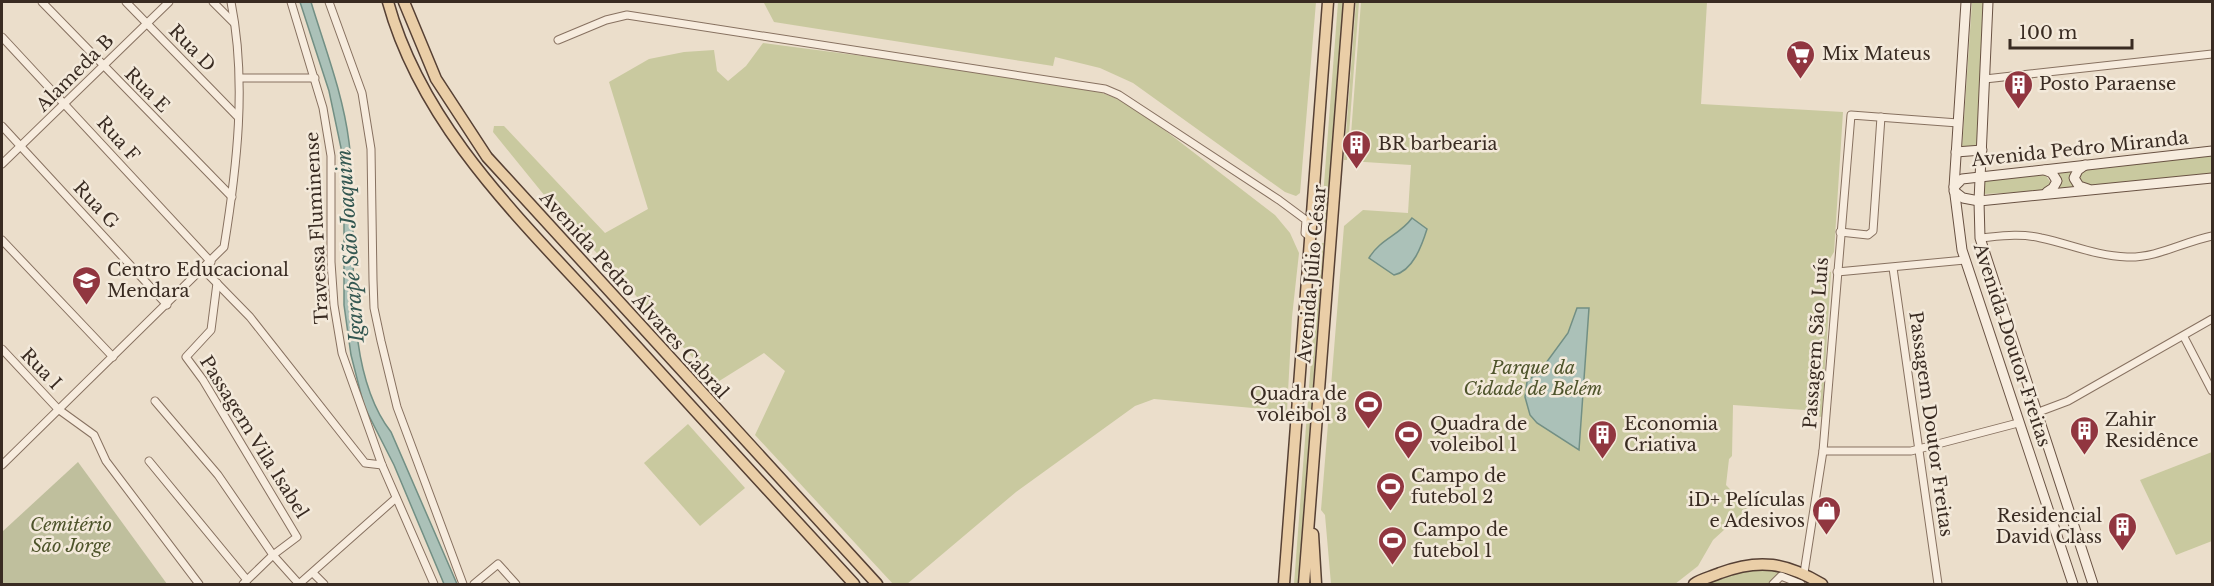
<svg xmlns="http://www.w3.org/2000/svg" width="2214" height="586" viewBox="0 0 2214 586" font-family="'Libre Baskerville',serif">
  <rect width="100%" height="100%" fill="#ebdecb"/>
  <g fill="#c9c99f">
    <path d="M759,2H1316L1300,193L1296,196L1285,192L1133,83L1100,68L1055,57L1053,66L774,22L764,3Z"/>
    <path d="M1338,2H1343L1326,223H1321Z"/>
    <path d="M1356,2H1359L1347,160H1344Z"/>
    <path d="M1361,2H1707L1701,104L1843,112L1834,252L1828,262L1827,271L1831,272L1822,417L1805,414V410L1733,405L1732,456L1729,459L1726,485L1748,508L1713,540L1698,566L1675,584H1331L1325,515L1321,510L1344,226L1363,210L1408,213L1411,165L1349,161Z"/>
    <path d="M1972,2H1986L1980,148H1962Z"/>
    <path d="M763,43L1039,79L1095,90L1132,105L1275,215L1290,233L1299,253L1292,317L1287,411L1154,399L1135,406L1016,492L907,584H893L755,435L785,371L764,353L716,383L549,201L493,132L494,126H504L605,233L648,209L609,82L649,59L684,52L714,50L717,71L728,81L746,66Z"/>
    <path d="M2212,156V173L2089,186L2078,179L2080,172L2090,166Z"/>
    <path d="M2077,168L2078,187L2053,190L2052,170Z"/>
    <path d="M2045,175L2052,184L2042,191L1984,194L1985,181Z"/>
    <path d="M1320,243H1324L1298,584H1294Z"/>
    <path d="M688,424L745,488L700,526L644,463Z"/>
    <path d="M2212,452V541L2176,555L2140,480Z"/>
    <path d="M1784,567L1773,584H1694L1729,570Z"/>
  </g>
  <path fill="#bfbf9d" d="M78,462L167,584H2V532Z"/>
  <g fill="#abc1b8" stroke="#728f84" stroke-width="1.5">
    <path d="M300,2H311C325,48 343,94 349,142C361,228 336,361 391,432L457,584H444L394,465L364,406L351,355L344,305V162L329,91Z"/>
    <path d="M1412,218L1427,229C1422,245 1413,271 1394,275L1369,258C1380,239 1400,235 1412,218Z"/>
    <path d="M1577,308H1589L1579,450L1537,423L1530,415L1525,397L1527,382L1546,363L1568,333Z"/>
  </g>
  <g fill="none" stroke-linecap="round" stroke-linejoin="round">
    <defs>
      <g id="minor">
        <path d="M42,2L232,197"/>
        <path d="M126,2L237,116"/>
        <path d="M213,2L234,23"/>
        <path d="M291,2L323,108L331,156V262L334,305L342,353L382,465L434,584"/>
        <path d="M329,2L362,93L371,149L373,280L374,308L381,341L397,407L463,584"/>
        <path d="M2,37L211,262"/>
        <path d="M558,40L606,20L627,15L1105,89L1119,95L1279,200L1306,220L1305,233L1310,237"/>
        <path d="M240,78H315"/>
        <path d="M1985,79L2212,54"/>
        <path d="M2,126L167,305"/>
        <path d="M2,164L169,2"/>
        <path d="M1840,232L1868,235L1873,231L1881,117"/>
        <path d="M1980,238C2001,236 2020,233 2041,238C2070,244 2096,256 2127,257C2157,258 2183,242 2212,236"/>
        <path d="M2,240L113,357"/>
        <path d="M1893,268L1938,584"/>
        <path d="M204,270L250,317L365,463L382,465"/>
        <path d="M1837,272L1965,260"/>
        <path d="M217,283L211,330L186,357L203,380L297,537L273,555L243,584"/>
        <path d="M2184,337L2212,391"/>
        <path d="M2,349L58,409L94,435L106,461L199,584"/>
        <path d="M155,401L218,475L273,555L299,584"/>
        <path d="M2036,413L2068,401L2212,319"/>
        <path d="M1823,451H1911L2018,423"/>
        <path d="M149,461L247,580"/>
        <path d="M2,465L224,247C237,167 247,82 231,2"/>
        <path d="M313,573L324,584"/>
        <path d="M1804,573L1823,451L1851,115L1958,123"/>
        <path d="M299,584L396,498"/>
        <path d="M474,584L498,564L516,584"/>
        <path d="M1773,584L1781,576L1801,584"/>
      </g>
      <g id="secondary">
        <path d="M1966,2L1954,187L1962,250L2073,584"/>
        <path d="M1988,2L1979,201L1980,238L2093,584"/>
        <path d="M1956,152L1982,150"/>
        <path d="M2085,165L2078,170L2074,178L2079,186L2088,189"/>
        <path d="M2045,170L2052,173L2057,181L2053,188L2047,192"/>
        <path d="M1954,187L1962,179L2212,151"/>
        <path d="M1954,191L1963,198L1979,201L2212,178"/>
      </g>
      <g id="primary">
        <path d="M388,2C424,133 530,228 619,327C697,413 776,499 854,584"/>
        <path d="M404,2L436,79L487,157L877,584"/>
        <path d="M1313,534L1316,584"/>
        <path d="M1284,584L1328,2"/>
        <path d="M1304,584L1349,2"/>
        <path d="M1694,584C1701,579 1711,577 1720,573C1760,558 1786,563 1822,584"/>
      </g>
    </defs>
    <use href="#minor" stroke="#877160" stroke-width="9"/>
    <use href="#secondary" stroke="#695243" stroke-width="11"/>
    <use href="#primary" stroke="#564034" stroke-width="13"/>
    <use href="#minor" stroke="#f7ecde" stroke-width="7"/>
    <use href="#secondary" stroke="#f7ecde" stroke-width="9"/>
    <use href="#primary" stroke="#eacea7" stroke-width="10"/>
  </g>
  <defs>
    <symbol id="supermarket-pin" viewBox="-11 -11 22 30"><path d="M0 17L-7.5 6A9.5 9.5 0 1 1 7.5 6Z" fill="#913640" stroke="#f3e9da"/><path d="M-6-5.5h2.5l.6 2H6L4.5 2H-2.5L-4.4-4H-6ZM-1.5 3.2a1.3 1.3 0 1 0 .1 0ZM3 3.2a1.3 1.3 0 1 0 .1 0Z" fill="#fff"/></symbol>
    <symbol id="building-pin" viewBox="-11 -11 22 30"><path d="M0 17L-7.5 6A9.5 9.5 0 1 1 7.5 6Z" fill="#913640" stroke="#f3e9da"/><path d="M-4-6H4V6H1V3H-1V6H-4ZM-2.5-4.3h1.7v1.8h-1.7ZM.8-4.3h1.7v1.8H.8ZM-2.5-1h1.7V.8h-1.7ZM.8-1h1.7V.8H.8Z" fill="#fff"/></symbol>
    <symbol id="school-pin" viewBox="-11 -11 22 30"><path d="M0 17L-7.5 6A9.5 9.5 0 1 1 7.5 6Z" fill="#913640" stroke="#f3e9da"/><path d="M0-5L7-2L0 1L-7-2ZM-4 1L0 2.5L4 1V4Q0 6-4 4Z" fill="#fff"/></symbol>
    <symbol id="stadium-pin" viewBox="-11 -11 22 30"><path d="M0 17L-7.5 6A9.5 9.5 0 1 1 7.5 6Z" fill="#913640" stroke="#f3e9da"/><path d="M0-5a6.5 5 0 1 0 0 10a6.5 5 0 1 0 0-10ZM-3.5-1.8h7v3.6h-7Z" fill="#fff"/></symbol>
    <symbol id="shop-pin" viewBox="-11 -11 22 30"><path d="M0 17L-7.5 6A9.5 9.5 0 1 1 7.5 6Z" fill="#913640" stroke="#f3e9da"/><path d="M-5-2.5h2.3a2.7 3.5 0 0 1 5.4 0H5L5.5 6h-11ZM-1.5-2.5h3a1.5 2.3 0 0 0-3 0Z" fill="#fff"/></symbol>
  </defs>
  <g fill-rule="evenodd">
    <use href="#supermarket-pin" x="1784" y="38" width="33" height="45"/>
    <use href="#building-pin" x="2002" y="68" width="33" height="45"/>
    <use href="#building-pin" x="1340" y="128" width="33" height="45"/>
    <use href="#school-pin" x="70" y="264" width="33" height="45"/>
    <use href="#stadium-pin" x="1352" y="388" width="33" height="45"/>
    <use href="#building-pin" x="2068" y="414" width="33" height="45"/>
    <use href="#stadium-pin" x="1392" y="418" width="33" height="45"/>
    <use href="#building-pin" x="1586" y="418" width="33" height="45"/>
    <use href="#stadium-pin" x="1374" y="470" width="33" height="45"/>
    <use href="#shop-pin" x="1810" y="494" width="33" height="45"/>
    <use href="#building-pin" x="2106" y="510" width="33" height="45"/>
    <use href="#stadium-pin" x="1376" y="524" width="33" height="45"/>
  </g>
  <g text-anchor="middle" stroke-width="5" stroke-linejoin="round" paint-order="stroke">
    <g font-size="18" fill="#392b22" stroke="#f3e9da">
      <text transform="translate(192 48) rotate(46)" y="6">Rua D</text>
      <text transform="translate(75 73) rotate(-45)" y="6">Alameda B</text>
      <text transform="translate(147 90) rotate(45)" y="6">Rua E</text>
      <text transform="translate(118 139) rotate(48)" y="6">Rua F</text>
      <text transform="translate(2080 149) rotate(-6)" y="6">Avenida Pedro Miranda</text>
      <text transform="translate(96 205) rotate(47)" y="6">Rua G</text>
      <text transform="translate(317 228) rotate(-93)" y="6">Travessa Fluminense</text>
      <text transform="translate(1312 274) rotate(-85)" y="6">Avenida Júlio César</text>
      <text transform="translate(634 295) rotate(48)" y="6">Avenida Pedro Álvares Cabral</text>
      <text transform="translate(1816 343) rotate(-86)" y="6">Passagem São Luís</text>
      <text transform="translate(2012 345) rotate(72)" y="6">Avenida Doutor Freitas</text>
      <text transform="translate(41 369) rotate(46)" y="6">Rua I</text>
      <text transform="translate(1931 424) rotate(82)" y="6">Passagem Doutor Freitas</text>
      <text transform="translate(254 437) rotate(58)" y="6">Passagem Vila Isabel</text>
    </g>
    <g font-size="18" fill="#392b22" stroke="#f3e9da" text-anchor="start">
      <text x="1822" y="60">Mix Mateus</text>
      <text x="2039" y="90">Posto Paraense</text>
      <text x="1378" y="150">BR barbearia</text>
      <text x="107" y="276">Centro Educacional<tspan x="107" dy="21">Mendara</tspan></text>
      <text x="1347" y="400" text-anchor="end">Quadra de<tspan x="1347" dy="21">voleibol 3</tspan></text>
      <text x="2105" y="426">Zahir<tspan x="2105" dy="21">Residênce</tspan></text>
      <text x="1430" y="430">Quadra de<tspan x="1430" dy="21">voleibol 1</tspan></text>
      <text x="1624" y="430">Economia<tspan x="1624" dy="21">Criativa</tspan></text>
      <text x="1411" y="482">Campo de<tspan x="1411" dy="21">futebol 2</tspan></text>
      <text x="1805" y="506" text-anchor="end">iD+ Películas<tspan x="1805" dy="21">e Adesivos</tspan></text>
      <text x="2102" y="522" text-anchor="end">Residencial<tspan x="2102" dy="21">David Class</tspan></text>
      <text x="1413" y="536">Campo de<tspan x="1413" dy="21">futebol 1</tspan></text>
    </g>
    <g font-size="18" font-style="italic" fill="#4e542b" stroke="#f3e9da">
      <text x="1533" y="374">Parque da<tspan x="1533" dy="21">Cidade de Belém</tspan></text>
      <text x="71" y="531">Cemitério<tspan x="71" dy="21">São Jorge</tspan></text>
    </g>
    <g font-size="20" font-style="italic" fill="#335751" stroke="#f3e9da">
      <text transform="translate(350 246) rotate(-94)" y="7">Igarapé São Joaquim</text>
    </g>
  </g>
  <rect width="2214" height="586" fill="none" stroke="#392b22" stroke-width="6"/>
  <path d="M2010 39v9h122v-9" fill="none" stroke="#392b22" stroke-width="3"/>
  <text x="2019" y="39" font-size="18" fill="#392b22" stroke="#f3e9da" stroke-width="4.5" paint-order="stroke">100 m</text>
</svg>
